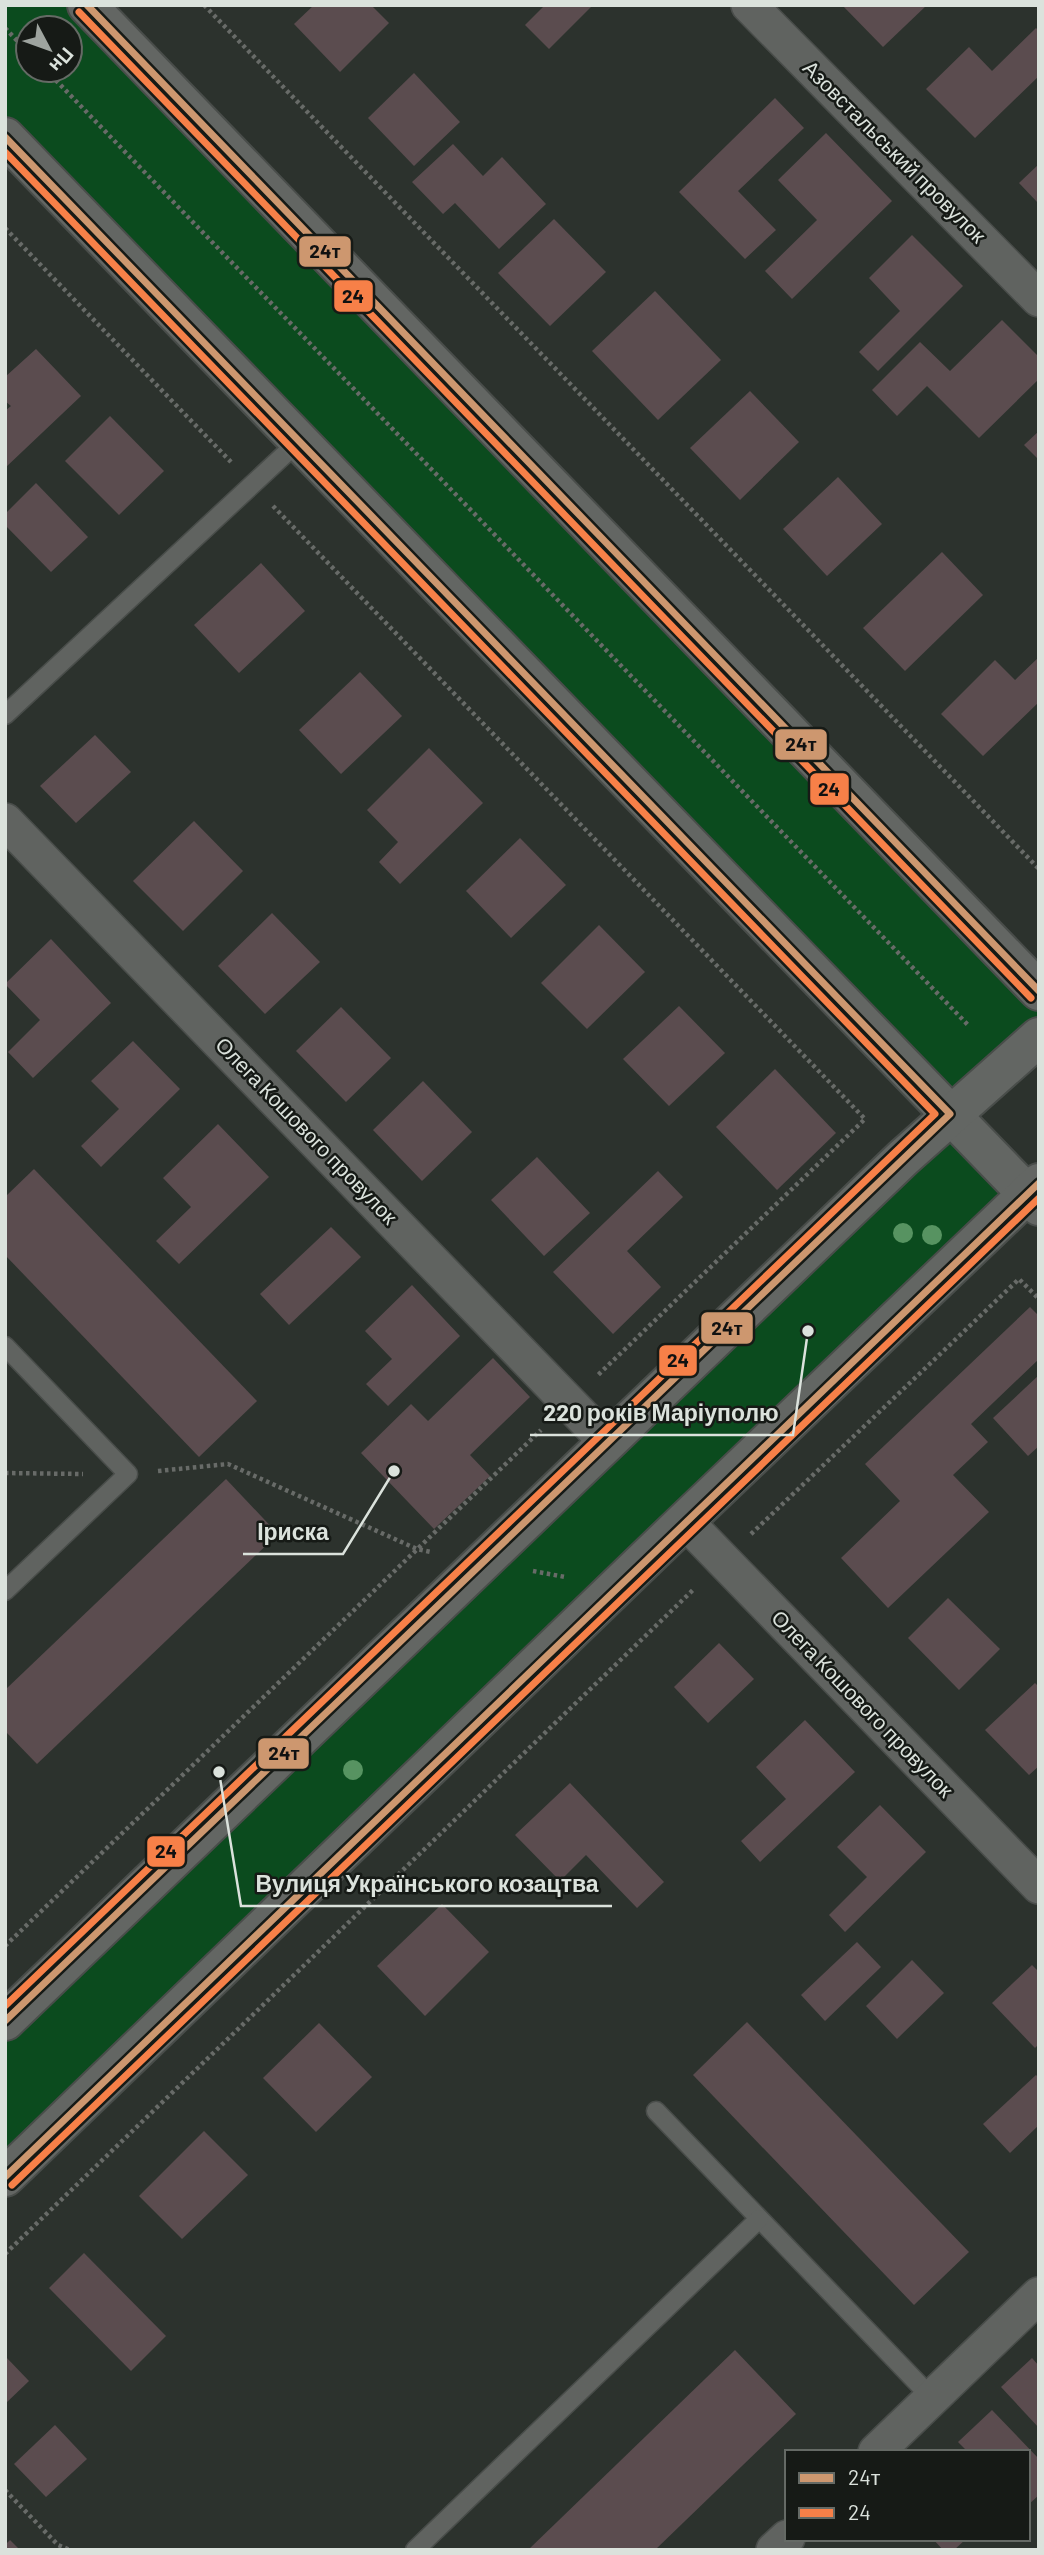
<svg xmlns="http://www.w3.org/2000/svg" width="1044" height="2555" viewBox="0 0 1044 2555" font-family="Barlow,sans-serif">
  <rect width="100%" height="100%" fill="#2c322d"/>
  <g fill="#0b4b1e" fill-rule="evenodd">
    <path d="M5,5H70L1039,1012V1015L949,1091L5,117ZM28,28H70V70H28Z"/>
    <path d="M950,1133L1010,1196L5,2164V2040Z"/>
  </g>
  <g fill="#5b4c4f">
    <path d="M314,5H371L389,23L340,72L294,24Z"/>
    <path d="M545,5H593L549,49L525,25Z"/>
    <path d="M842,5H927L883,47Z"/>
    <path d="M1036,28L1039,31V76L975,138L926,89L969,47L992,71Z"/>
    <path d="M414,73L460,122L414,166L368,118Z"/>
    <path d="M775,98L804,128L738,191L776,230L745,259L679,192Z"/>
    <path d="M826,133L892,201L792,299L765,271L817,220L778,180Z"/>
    <path d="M453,144L483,176L502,157L546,204L499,249L455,203L443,214L412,182Z"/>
    <path d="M1039,164V204L1019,183Z"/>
    <path d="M554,219L606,272L550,326L498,273Z"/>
    <path d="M912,235L963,286L878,371L859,352L900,311L869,278Z"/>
    <path d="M655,291L721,360L658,420L592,351Z"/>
    <path d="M1002,320L1039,357V379L979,438L927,386L897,416L872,390L920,342L950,371Z"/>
    <path d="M36,349L81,396L5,468V411L11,406L5,401V377Z"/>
    <path d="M750,391L799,442L740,500L690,448Z"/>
    <path d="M110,416L164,471L119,515L65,461Z"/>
    <path d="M1039,431V460L1024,445Z"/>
    <path d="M838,477L882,524L827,576L783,529Z"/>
    <path d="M36,483L88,537L51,572L5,525V514Z"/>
    <path d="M942,552L983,595L905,671L863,628Z"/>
    <path d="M261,563L305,611L239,673L194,625Z"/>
    <path d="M1039,657V702L983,756L941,714L995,660L1015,680Z"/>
    <path d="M360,672L402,716L341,774L299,730Z"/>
    <path d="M95,735L131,772L76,823L40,786Z"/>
    <path d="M429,748L483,803L400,884L379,862L398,842L367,810Z"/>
    <path d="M194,821L243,871L183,931L133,881Z"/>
    <path d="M520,838L566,885L511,938L466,891Z"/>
    <path d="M272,913L320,962L265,1014L218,966Z"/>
    <path d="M599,925L645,972L587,1029L541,983Z"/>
    <path d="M51,939L111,1003L33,1078L8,1052L40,1020L5,984Z"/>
    <path d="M679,1006L725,1053L669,1106L623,1059Z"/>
    <path d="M341,1007L391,1058L346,1102L296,1051Z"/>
    <path d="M133,1041L180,1089L101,1167L81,1146L119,1109L91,1081Z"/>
    <path d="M775,1069L836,1133L777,1190L716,1127Z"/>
    <path d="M423,1081L472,1132L422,1181L373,1130Z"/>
    <path d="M218,1124L269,1177L179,1264L156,1241L191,1207L163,1178Z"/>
    <path d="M537,1157L590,1213L544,1256L491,1200Z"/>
    <path d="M34,1169L257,1401L199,1457L5,1255V1197Z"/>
    <path d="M658,1171L683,1197L627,1251L661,1287L613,1334L553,1272Z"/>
    <path d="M331,1227L361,1257L289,1325L260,1294Z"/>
    <path d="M412,1285L460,1336L388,1406L366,1384L392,1359L365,1331Z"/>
    <path d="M1030,1307L1039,1316V1359L971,1424L988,1442L953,1475L989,1512L888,1608L841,1558L900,1501L865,1464Z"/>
    <path d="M493,1358L530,1397L470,1455L490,1476L434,1529L361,1453L411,1404L428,1421Z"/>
    <path d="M1039,1375V1446L1028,1456L993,1418Z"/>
    <path d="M226,1479L278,1534L37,1764L5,1731V1690Z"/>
    <path d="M948,1598L1000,1649L959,1690L908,1638Z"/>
    <path d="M719,1643L754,1679L708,1723L674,1687Z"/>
    <path d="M1035,1683L1039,1687V1766L1029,1775L985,1730Z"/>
    <path d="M805,1720L855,1772L760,1862L741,1841L786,1799L756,1767Z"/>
    <path d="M570,1783L664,1882L637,1908L586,1855L560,1881L515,1835Z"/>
    <path d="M880,1805L926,1852L845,1932L829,1915L867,1877L837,1847Z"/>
    <path d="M442,1904L489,1952L425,2016L377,1966Z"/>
    <path d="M857,1942L881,1967L825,2021L801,1995Z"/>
    <path d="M912,1960L944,1993L897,2039L866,2006Z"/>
    <path d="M1032,1965L1039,1972V2044L1035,2048L992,2003Z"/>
    <path d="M747,2022L969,2252L914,2305L693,2075Z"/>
    <path d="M319,2023L372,2077L316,2132L263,2078Z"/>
    <path d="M1036,2075L1039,2078V2125L1010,2153L983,2124Z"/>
    <path d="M204,2131L248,2175L182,2239L139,2196Z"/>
    <path d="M84,2253L166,2336L131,2371L49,2288Z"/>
    <path d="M735,2350L796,2414L655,2550H528Z"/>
    <path d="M5,2356L29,2381L5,2404Z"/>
    <path d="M1032,2358L1039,2366V2428L1001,2387Z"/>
    <path d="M992,2410L1039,2459V2495L1028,2505V2452H968L958,2442Z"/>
    <path d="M55,2425L87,2459L46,2497L14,2464Z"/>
    <path d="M933,2539H966L954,2550H943Z"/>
    <path d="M10,2540L20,2550H5V2545Z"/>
  </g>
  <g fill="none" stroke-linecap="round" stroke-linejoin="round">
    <defs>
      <g id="lane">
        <path d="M5,715L299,441"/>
        <path d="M5,1346L128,1474L5,1591"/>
        <path d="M656,2111L932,2398"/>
        <path d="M415,2550L759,2219"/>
      </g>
      <g id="street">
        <path d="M749,5L1039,299"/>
        <path d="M5,821L607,1442"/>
        <path d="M685,1521L1039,1886"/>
        <path d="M876,2452L1039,2295"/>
        <path d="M774,2550L787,2538"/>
      </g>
      <g id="secondary">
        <path d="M87,5L1039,991"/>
        <path d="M5,137L1039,1206"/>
        <path d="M5,2021L903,1158L1039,1037"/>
        <path d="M5,2177L685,1521L1039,1183"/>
      </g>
    </defs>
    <use href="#lane" stroke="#494d4a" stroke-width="21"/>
    <use href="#street" stroke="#494d4a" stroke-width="38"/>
    <use href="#secondary" stroke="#494d4a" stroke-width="42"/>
    <g stroke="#686b68" stroke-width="4.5" stroke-dasharray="3.5 3.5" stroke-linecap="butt">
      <path d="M204,5L1039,869"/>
      <path d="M5,28L28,52"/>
      <path d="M46,70L968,1025"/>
      <path d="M5,228L231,462"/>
      <path d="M273,506L865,1119L598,1375"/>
      <path d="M158,1471L228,1464L417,1549L431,1552"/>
      <path d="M5,1473L83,1474"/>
      <path d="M751,1534L1019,1279L1039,1299"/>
      <path d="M533,1571L565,1577"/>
      <path d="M5,1946L541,1430"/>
      <path d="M5,2254L694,1589"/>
      <path d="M5,2490L58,2545L70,2550"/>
    </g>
    <use href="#lane" stroke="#606360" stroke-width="18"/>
    <use href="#street" stroke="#606360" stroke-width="35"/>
    <use href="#secondary" stroke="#636663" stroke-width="38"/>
    <defs>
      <g id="bus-1">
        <path d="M87,5L1039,991"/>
        <path d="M5,137L950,1114L5,2021"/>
        <path d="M5,2177L1039,1183"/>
      </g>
      <g id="bus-2">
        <path d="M79,12L1031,998"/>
        <path d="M5,152L935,1114L5,2006"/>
        <path d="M12,2185L1039,1198"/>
      </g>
    </defs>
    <use href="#bus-1" stroke="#161a16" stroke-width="12"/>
    <use href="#bus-2" stroke="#161a16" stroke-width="12"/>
    <use href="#bus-1" stroke="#cd976f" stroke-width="7"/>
    <use href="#bus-2" stroke="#f78048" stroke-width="7"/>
  </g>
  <g fill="#579361">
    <circle cx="903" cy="1233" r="10"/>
    <circle cx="932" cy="1235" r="10"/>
    <circle cx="353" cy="1770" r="10"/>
  </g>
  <g text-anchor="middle" stroke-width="5" stroke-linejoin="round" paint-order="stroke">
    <g font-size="21" fill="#dbe2dc" stroke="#161a16">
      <text transform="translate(894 152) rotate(45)" y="7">Азовстальський провулок</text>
      <text transform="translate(306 1131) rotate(46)" y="7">Олега Кошового провулок</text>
      <text transform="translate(862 1704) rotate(46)" y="7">Олега Кошового провулок</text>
    </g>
  </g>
  <path fill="none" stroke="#dbe2dc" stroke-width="2.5" d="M808 1331L793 1435H530M394 1471L343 1554H243M219 1772L241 1906H612"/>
  <g fill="#dbe2dc" stroke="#161a16" stroke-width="2.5">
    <circle cx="808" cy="1331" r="7"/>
    <circle cx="394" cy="1471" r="7"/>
    <circle cx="219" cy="1772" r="7"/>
  </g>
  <g font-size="23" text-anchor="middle" font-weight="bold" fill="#dbe2dc" stroke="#161a16" stroke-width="5" stroke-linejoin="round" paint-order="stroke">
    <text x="661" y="1421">220 років Маріуполю</text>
    <text x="293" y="1540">Іриска</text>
    <text x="427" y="1892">Вулиця Українського козацтва</text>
  </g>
  <g stroke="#161a16" stroke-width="2.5">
    <rect x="298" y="235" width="54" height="33" rx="7" fill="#cd976f"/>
    <rect x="333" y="279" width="41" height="34" rx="7" fill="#f78048"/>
    <rect x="774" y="728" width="54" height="33" rx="7" fill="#cd976f"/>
    <rect x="809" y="772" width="41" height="34" rx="7" fill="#f78048"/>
    <rect x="700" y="1311" width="54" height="34" rx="7" fill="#cd976f"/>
    <rect x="658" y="1344" width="40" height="33" rx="7" fill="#f78048"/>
    <rect x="257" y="1737" width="53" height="33" rx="7" fill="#cd976f"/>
    <rect x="146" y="1835" width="40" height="33" rx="7" fill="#f78048"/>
  </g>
  <g font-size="19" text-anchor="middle" font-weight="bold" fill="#111">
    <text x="325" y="258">24т</text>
    <text x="353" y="303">24</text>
    <text x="801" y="751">24т</text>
    <text x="829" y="796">24</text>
    <text x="727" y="1335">24т</text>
    <text x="678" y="1367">24</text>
    <text x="284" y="1760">24т</text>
    <text x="166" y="1858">24</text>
  </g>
  <rect width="1044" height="2555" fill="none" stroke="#dbe2dc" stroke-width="14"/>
  <rect x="785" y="2450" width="245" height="91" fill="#161a16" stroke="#656a65" stroke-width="2"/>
  <rect x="799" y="2473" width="35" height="10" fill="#cd976f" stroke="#656a65" stroke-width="2"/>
  <text x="848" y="2485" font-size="21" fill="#dbe2dc">24т</text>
  <rect x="799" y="2508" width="35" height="10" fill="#f78048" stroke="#656a65" stroke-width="2"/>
  <text x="848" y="2520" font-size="21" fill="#dbe2dc">24</text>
  <g transform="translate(49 49) rotate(131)"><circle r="33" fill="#161a16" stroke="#656a65" stroke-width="2"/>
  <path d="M0-5L12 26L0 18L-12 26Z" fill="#9ea49f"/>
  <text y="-10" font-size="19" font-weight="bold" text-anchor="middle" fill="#dbe2dc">Пн</text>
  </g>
</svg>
